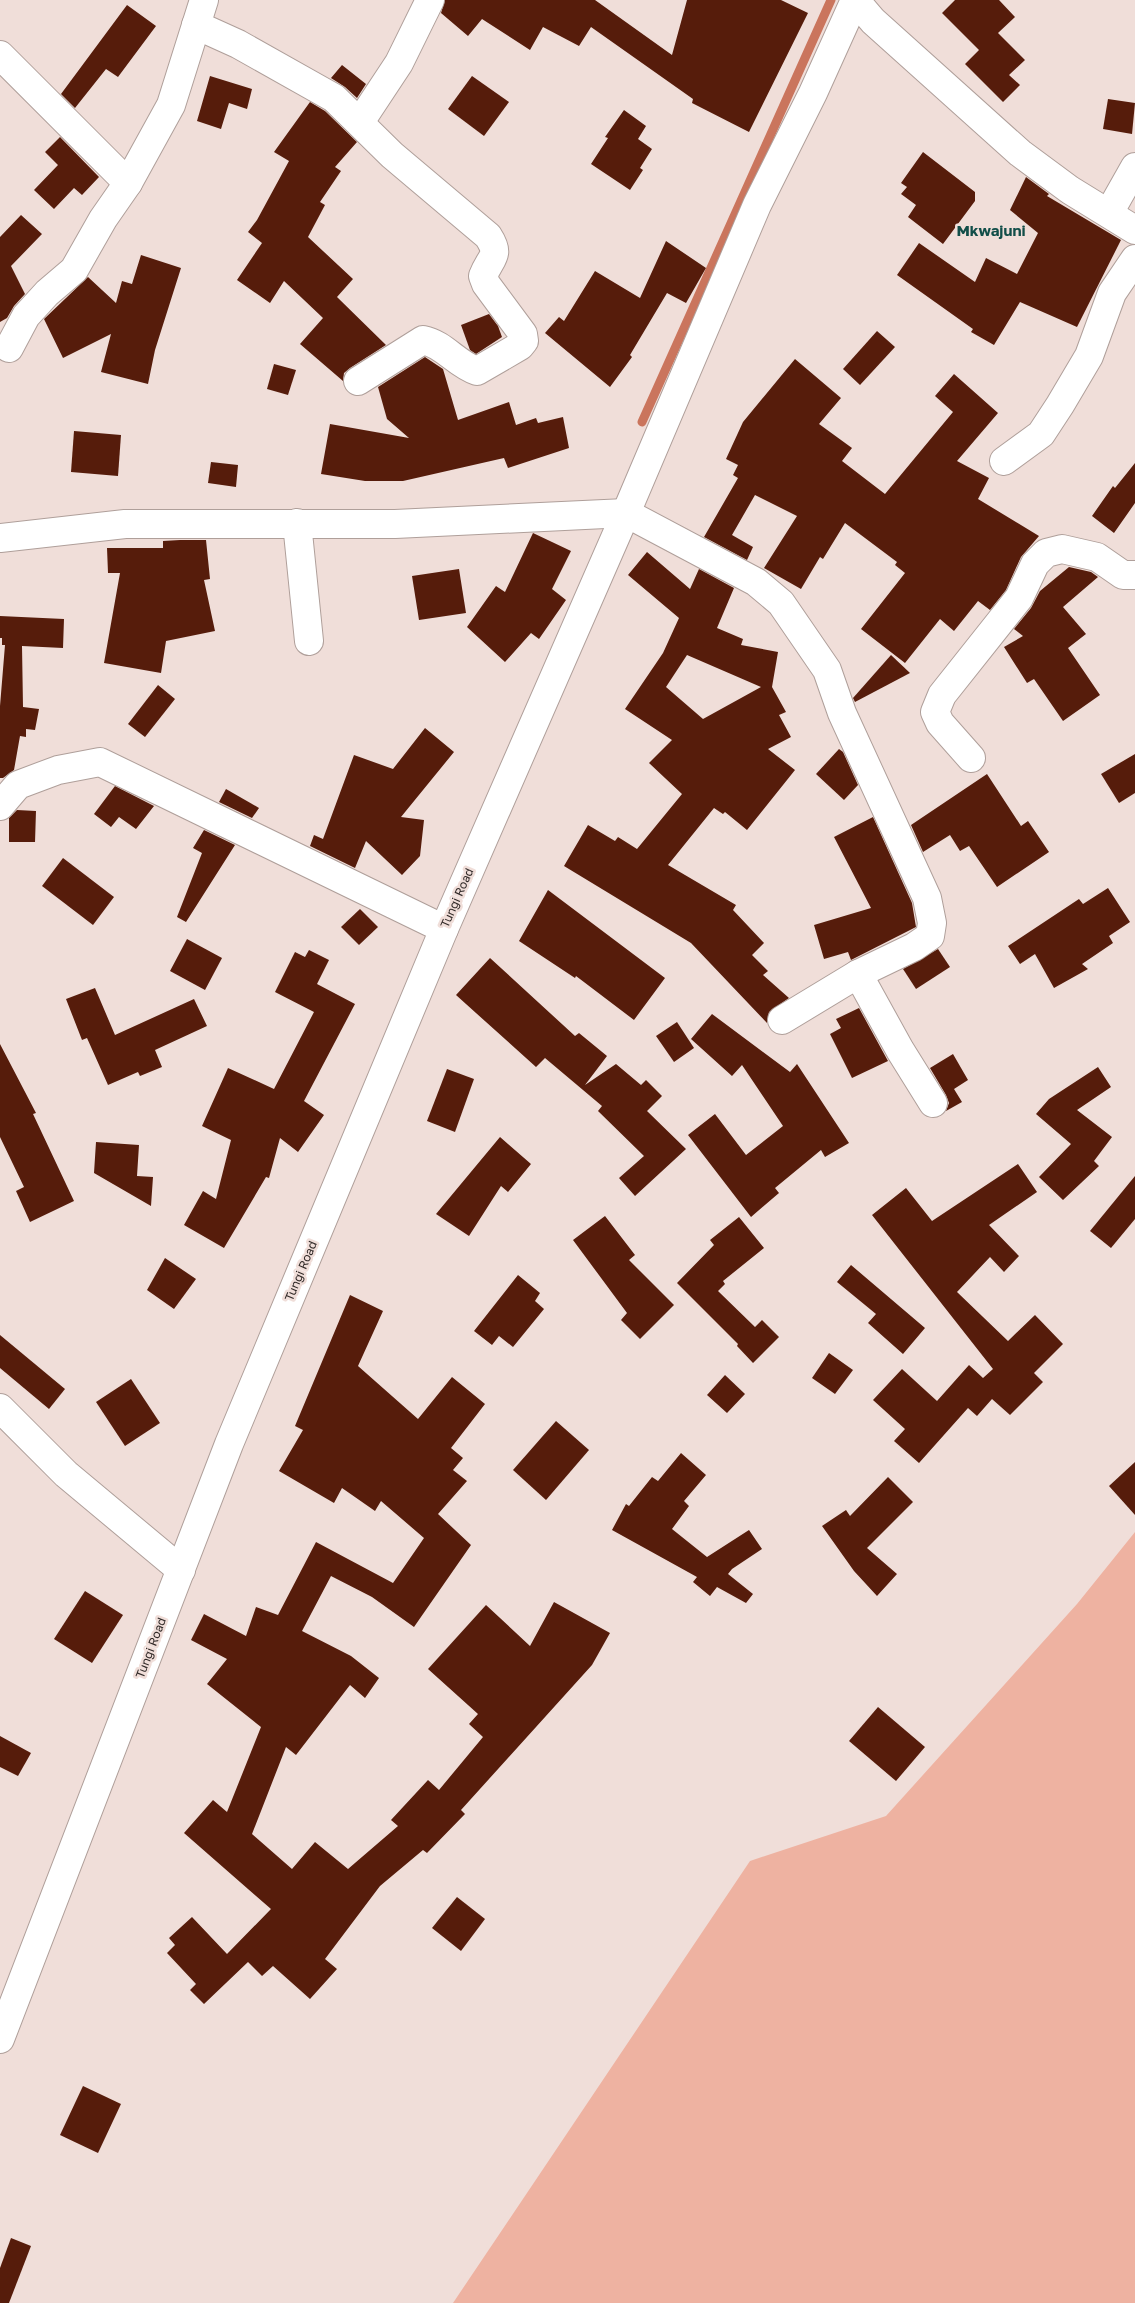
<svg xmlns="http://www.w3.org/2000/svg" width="1135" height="2303" viewBox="0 0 1135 2303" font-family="'Golos Text',sans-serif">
  <rect width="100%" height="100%" fill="#f0ded9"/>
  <path fill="#eeb2a1" d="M1135,1532V2303H453L750,1861L886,1816L1077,1604Z"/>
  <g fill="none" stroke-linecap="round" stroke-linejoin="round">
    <path stroke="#ca755d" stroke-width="9" d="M642,422L831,0"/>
  </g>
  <g fill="#561c0b" fill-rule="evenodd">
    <path d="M445,0H595L672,55L687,0H781L808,13L749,132L692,103L693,99L591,27L579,46L543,27L530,50L482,19L468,36L441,13Z"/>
    <path d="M955,0H999L1015,17L998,33L1025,60L1009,75L1020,85L1003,102L965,64L979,50L942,13Z"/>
    <path d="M127,5L156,26L118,77L106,69L75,108L61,94Z"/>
    <path d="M342,65L366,84L357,98L345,87L331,78Z"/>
    <path d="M210,76L252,89L247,109L229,103L221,129L197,121Z"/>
    <path d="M472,76L509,102L484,136L448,109Z"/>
    <path d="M1108,99L1135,103L1132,134L1103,129Z"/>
    <path d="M310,102L325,111L357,142L335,167L341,171L320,202L325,205L308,237L353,279L337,297L386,345L350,368L344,373L343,381L300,344L323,318L284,281L270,303L237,280L262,243L248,232L257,220L289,161L274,152Z"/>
    <path d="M624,110L646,126L638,139L652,149L640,168L643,170L630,190L591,164L608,138L605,137Z"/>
    <path d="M60,137L99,177L82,195L74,188L54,209L34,190L58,165L45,152Z"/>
    <path d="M923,152L975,192V201L943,244L908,217L916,205L901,194L907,187L901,183Z"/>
    <path d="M1026,177L1049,194L1047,196L1121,240L1077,327L1020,302L994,345L971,332L973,329L897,275L919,243L975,282L986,258L1017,274L1038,233L1010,210Z"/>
    <path d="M21,215L42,234L11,266L25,294L14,306L7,318L0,322V237Z"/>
    <path d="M666,241L706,268L686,303L667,293L630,355L632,357L610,387L545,333L559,317L564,321L595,271L640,298Z"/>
    <path d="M141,255L181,268L155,350L148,384L101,372L111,334L63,358L44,319L88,277L116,303L122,281L132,284Z"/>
    <path d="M489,314L498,326L502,337L476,354L470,350L461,325Z"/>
    <path d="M877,331L895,347L860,385L843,369Z"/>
    <path d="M425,357L443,369L458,420L509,402L516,425L536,418L538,423L563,417L569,448L508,468L504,458L403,481H365L321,474L330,424L409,438L387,419L378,387Z"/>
    <path d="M795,359L841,398L819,424L852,448L842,461L885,494L953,412L935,396L954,374L998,413L957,461L989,478L978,499L1039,536L1021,557L1006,590L990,610L978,601L954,631L940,619L905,663L861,629L905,573L895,565L897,562L845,523L823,559L820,557L801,589L764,568L797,516L755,495L732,535L753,547L747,560L704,537L738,478L733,475L738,465L726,459L743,422Z"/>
    <path d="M274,364L296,370L288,395L267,389Z"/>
    <path d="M74,431L121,435L118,476L71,472Z"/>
    <path d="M211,462L238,465L236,487L208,483Z"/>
    <path d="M1135,463V503L1114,533L1092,516L1113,486L1115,488Z"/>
    <path d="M533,533L571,551L552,589L566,600L539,639L531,633L505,662L467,627L496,586L505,592Z"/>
    <path d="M180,540H206L210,579L204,580L215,631L166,641L161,673L104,663L120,573H108L107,548H163V541Z"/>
    <path d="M647,552L690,589L699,569L734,588L717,628L743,639L741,645L778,652L772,687L786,712L779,715L791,737L768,749L795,770L747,830L725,812L723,814L714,808L668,865L736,905L733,910L764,943L752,955L768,971L763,975L789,998L769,1012L767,1023L691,943L564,866L588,825L615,841L618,837L637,849L682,794L649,763L672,740L625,709L663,653L679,618L628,575ZM687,655L761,687L703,719L666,687Z"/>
    <path d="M1069,567L1091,572L1098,577L1063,607L1086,634L1068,648L1100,695L1063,721L1034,679L1027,683L1004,647L1023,636L1014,629L1031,608L1040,591Z"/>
    <path d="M459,569L466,613L419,620L412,576Z"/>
    <path d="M0,616L64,619L63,648L22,646L23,707L39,709L35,730L26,729V737L20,736L14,770L3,778H0V706L5,645H2V638H0Z"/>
    <path d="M891,655L910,673L855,702L853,698Z"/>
    <path d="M158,685L175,699L145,737L128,724Z"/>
    <path d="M425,728L454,752L401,817L424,820L420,856L402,875L366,841L355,868L310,846L314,835L323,839L354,755L393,769Z"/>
    <path d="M839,749L843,752L858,785L844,800L816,774Z"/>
    <path d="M1135,754V793L1119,803L1101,774Z"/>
    <path d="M987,774L1021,826L1028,821L1049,852L997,887L969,846L960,851L950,835L923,852L911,825Z"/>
    <path d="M115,786L154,806L136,829L119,817L111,827L94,814Z"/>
    <path d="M226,789L259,808L252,818L219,802Z"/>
    <path d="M17,810L36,811L35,842H9V818Z"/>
    <path d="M873,817L912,903L916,927L851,960L848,952L824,959L814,925L871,908L834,837Z"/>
    <path d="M204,830L235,845L186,922L177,917L202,853L193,848Z"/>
    <path d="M63,858L114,897L93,925L42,886Z"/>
    <path d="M1108,888L1130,922L1109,936L1113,943L1082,964L1088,969L1054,988L1035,954L1020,964L1008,946L1079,899L1083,904Z"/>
    <path d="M548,890L665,978L634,1020L576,976L575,978L519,941Z"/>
    <path d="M360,909L378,927L359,945L341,927Z"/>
    <path d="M187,939L222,958L205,990L170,971Z"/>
    <path d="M938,949L950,967L916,989L903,969Z"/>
    <path d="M309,950L329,960L317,984L355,1004L304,1101L324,1115L298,1152L280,1138L269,1178L266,1177L224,1248L184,1225L203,1191L216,1199L231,1140L202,1126L228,1068L274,1089L314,1012L275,992L295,952L305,957Z"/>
    <path d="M490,958L575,1036L579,1033L607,1056L585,1085L616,1064L641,1085L646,1080L662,1096L647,1111L686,1149L635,1196L619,1178L644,1156L598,1111L602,1106L545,1058L536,1067L456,995Z"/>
    <path d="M95,988L115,1035L194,999L207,1026L155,1050L162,1067L140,1076L138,1072L108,1085L87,1038L82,1040L66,999Z"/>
    <path d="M859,1008L888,1061L852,1078L830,1034L841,1028L836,1019Z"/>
    <path d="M712,1014L790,1072L797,1064L849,1143L825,1157L821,1150L775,1188L779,1193L751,1217L688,1135L715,1114L746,1155L783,1126L742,1065L732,1076L691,1039Z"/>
    <path d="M677,1022L694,1048L674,1062L656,1036Z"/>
    <path d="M0,1044L36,1113L33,1114L74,1201L30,1222L16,1191L24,1187L0,1137Z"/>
    <path d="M953,1054L968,1080L954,1089L962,1102L946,1111L949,1103L946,1095L930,1068Z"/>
    <path d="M1098,1067L1111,1087L1077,1110L1112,1137L1094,1161L1099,1166L1063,1200L1039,1177L1071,1144L1036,1114L1049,1099Z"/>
    <path d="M447,1069L474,1079L455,1132L427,1121Z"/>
    <path d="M500,1137L531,1164L508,1192L501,1186L469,1236L436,1214Z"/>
    <path d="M96,1142L139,1145L137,1176L153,1177L151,1206L94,1173Z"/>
    <path d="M1018,1164L1037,1192L989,1225L1019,1256L1004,1272L990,1257L957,1292L1008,1341L1035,1315L1063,1344L1034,1373L1043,1382L1010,1415L992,1399L977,1416L968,1408L919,1463L894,1441L905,1429L873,1400L902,1369L937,1401L969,1365L983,1378L993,1369L872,1215L906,1188L932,1221Z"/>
    <path d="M1135,1176V1219L1111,1248L1090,1231Z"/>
    <path d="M605,1216L635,1255L629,1260L674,1305L640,1339L621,1320L627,1313L573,1240Z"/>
    <path d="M739,1217L764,1248L723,1281L725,1284L718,1291L755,1327L762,1320L779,1337L753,1363L737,1346L738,1344L677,1283L714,1245L710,1240Z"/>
    <path d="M165,1258L196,1279L174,1309L147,1290Z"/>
    <path d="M851,1265L925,1328L903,1354L868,1323L876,1314L837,1282Z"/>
    <path d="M518,1275L540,1293L535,1301L544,1309L513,1347L499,1336L492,1345L474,1331Z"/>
    <path d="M350,1295L383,1311L358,1366L418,1419L452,1377L485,1404L451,1448L463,1458L453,1470L467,1481L438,1514L471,1545L414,1627L372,1597L331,1576L302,1631L351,1656L379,1678L365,1698L350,1685L296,1755L286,1747L252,1834L292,1869L315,1842L348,1869L398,1826L391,1820L428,1780L439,1790L483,1737L469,1724L478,1714L428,1669L486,1605L530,1646L554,1602L610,1633L592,1665L461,1810L465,1814L427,1853L423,1850L380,1886L325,1959L337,1969L310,1999L273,1966L262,1976L248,1962L204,2004L190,1990L196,1984L167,1953L175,1945L169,1938L192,1917L227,1954L271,1909L184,1833L213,1800L227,1812L261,1727L207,1684L227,1659L191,1640L204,1614L246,1636L256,1607L278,1615L316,1542L393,1583L424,1538L381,1501L375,1511L342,1488L334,1503L279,1471L303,1430L295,1426Z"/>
    <path d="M0,1335L65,1389L49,1409L0,1368Z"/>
    <path d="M829,1353L853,1370L835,1394L812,1378Z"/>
    <path d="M725,1375L745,1394L727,1413L707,1395Z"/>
    <path d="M131,1379L160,1423L125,1446L96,1402Z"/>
    <path d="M556,1421L589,1450L546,1500L513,1470Z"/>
    <path d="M681,1453L706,1475L684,1501L689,1506L672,1529L707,1557L749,1530L762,1549L732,1569L728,1574L753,1594L746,1603L717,1587L710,1596L693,1582L697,1577L612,1530L626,1504L629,1506L652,1477L658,1481Z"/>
    <path d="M1135,1462V1515L1109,1486Z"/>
    <path d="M888,1477L913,1502L867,1548L897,1574L877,1596L854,1571L822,1526L846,1510L850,1516Z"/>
    <path d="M85,1591L123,1615L92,1663L54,1639Z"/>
    <path d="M878,1707L925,1747L896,1781L849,1741Z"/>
    <path d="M0,1736L31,1753L18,1776L0,1767Z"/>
    <path d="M457,1897L485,1919L461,1951L432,1928Z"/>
    <path d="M83,2086L121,2104L98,2153L60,2135Z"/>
    <path d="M11,2238L31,2246L9,2303H0V2268Z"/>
  </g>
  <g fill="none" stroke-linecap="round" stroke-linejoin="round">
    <defs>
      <g id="minor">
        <path d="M855,0L873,21L1020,153L1070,190L1135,230"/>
        <path d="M196,25L238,44L334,98L392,155L488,236C501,256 491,256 483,276L486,284L523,334L524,341L520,346L477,371C456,364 444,344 423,340L358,381"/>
        <path d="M0,55L128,183"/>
        <path d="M360,122L399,63L430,0"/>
        <path d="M1109,213L1135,167"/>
        <path d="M9,348L26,316L47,293L74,270L103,219L128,183L171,105L204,0"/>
        <path d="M1004,461L1041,434L1060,405L1089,356L1112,293L1135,259"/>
        <path d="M297,523L309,641"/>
        <path d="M0,538L125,524H395L626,513L756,582L781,603L827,670L842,713L927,898L932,923L930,936L914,947L858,974L782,1020"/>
        <path d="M971,758L940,723L935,712L942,695L1019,598L1035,564L1046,553L1062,549L1097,557L1123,575H1135"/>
        <path d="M0,806L18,785L58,770L100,762L444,929"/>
        <path d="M858,974L900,1050L933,1103"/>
        <path d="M0,1408L66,1474L181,1570"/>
      </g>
      <path id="major" d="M0,2039L229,1444L444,929L626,513L757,205L813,93L855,0"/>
    </defs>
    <use href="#minor" stroke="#af9f9a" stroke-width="30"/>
    <use href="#major" stroke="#af9f9a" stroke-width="30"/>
    <use href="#minor" stroke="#fff" stroke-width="28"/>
    <use href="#major" stroke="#fff" stroke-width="28"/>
  </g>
  <g text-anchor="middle" stroke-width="5" stroke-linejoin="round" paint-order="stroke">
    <g font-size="12" fill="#312a28" stroke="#f0ded9">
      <text transform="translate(457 898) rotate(-66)" y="4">Tungi Road</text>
      <text transform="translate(301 1271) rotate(-67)" y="4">Tungi Road</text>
      <text transform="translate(151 1648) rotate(-69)" y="4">Tungi Road</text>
    </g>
    <g font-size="15" font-weight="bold" fill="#124e49" stroke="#f0ded9">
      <text x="991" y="236">Mkwajuni</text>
    </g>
  </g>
</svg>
